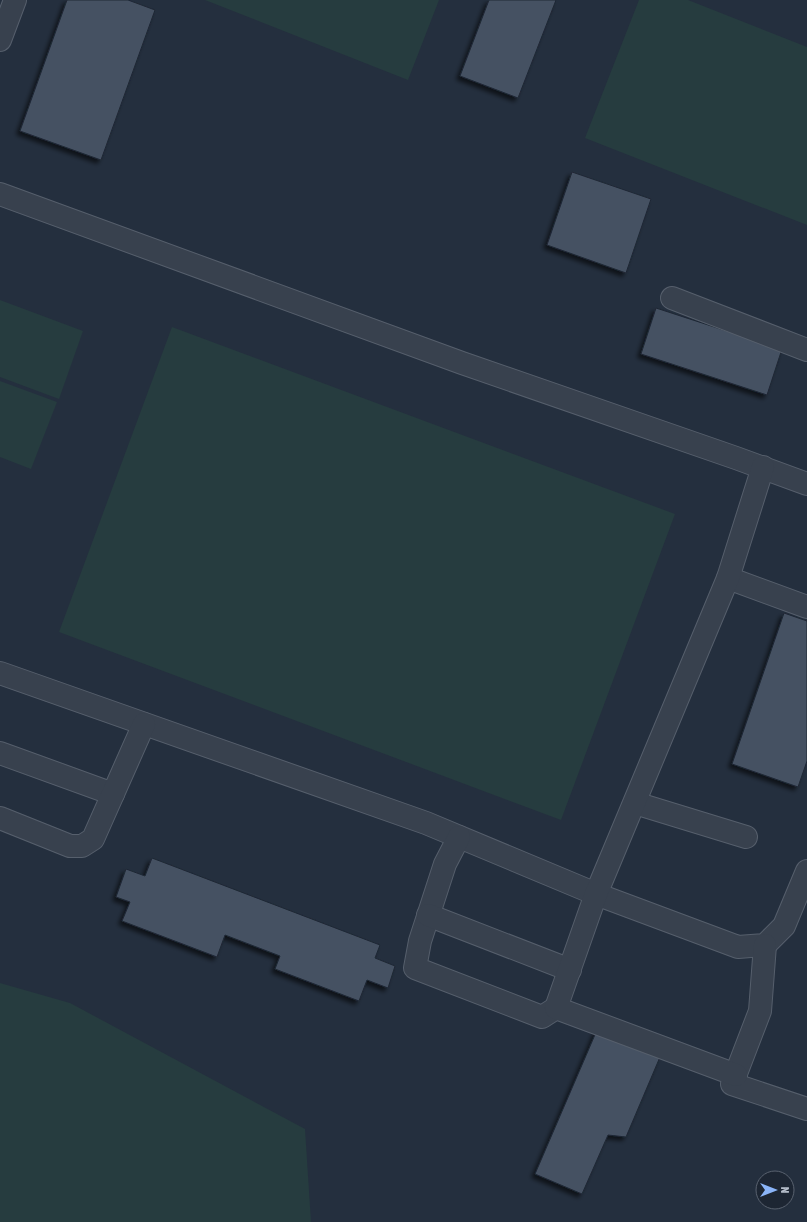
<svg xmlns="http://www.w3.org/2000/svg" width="807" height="1222" viewBox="0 0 807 1222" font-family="'Asap Condensed',sans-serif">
  <defs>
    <filter id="shadow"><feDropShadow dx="-3.5" dy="3.5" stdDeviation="2" flood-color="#0009"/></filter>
  </defs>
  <rect width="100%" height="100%" fill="#242f3e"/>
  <g fill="#263c3f">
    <path d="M205,0H439L408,80Z"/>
    <path d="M639,0H688L807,47V225L585,138Z"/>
    <path d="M0,300L83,331L59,399L0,377Z"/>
    <path d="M172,327L675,514L561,820L59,632Z"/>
    <path d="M0,381L57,402L31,469L0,457Z"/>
    <path d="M0,983L70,1003L305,1129L311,1222H0Z"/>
  </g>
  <g fill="#455162" stroke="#1f2835" filter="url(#shadow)">
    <path d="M67,0H128L155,10L101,160L20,131Z"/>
    <path d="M489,0H556L518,98L460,76Z"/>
    <path d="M572,172L651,199L626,273L547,245Z"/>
    <path d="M656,308L782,349L767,395L641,354Z"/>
    <path d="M784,613L807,621V761L798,787L732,764Z"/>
    <path d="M152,858L380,945L375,958L395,966L388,988L367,980L359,1001L275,969L280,956L225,935L217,957L122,921L130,902L116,897L126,869L145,876Z"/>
    <path d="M597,1030L660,1057L626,1137L608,1135L582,1194L535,1174Z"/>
  </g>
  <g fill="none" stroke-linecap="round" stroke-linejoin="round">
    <defs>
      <g id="minor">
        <path d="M0,40L15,0"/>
        <path d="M0,194L462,363L736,458L807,484"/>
        <path d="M672,298L807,350"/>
        <path d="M728,578L807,607"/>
        <path d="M0,673L426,823L596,894L738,947L765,945L784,926L807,871"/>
        <path d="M0,753L113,794"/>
        <path d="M635,803L746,837"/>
        <path d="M0,818L70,846H82L93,839L144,724"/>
        <path d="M459,837L445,864L420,941L415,968L542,1017L556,1008"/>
        <path d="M428,915L570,970"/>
        <path d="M765,945L760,1011L732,1084L807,1109"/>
        <path d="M736,1075L556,1008L596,894L728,578L763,467"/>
      </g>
    </defs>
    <use href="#minor" stroke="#565f6c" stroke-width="24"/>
    <use href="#minor" stroke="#38414e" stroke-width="22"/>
  </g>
  <g transform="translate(775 1190) rotate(90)"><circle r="19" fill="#1d2633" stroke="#59626f"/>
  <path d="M0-3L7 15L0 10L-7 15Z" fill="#8ab4f8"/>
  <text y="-6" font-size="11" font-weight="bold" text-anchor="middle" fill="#b4bcc9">N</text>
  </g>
</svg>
